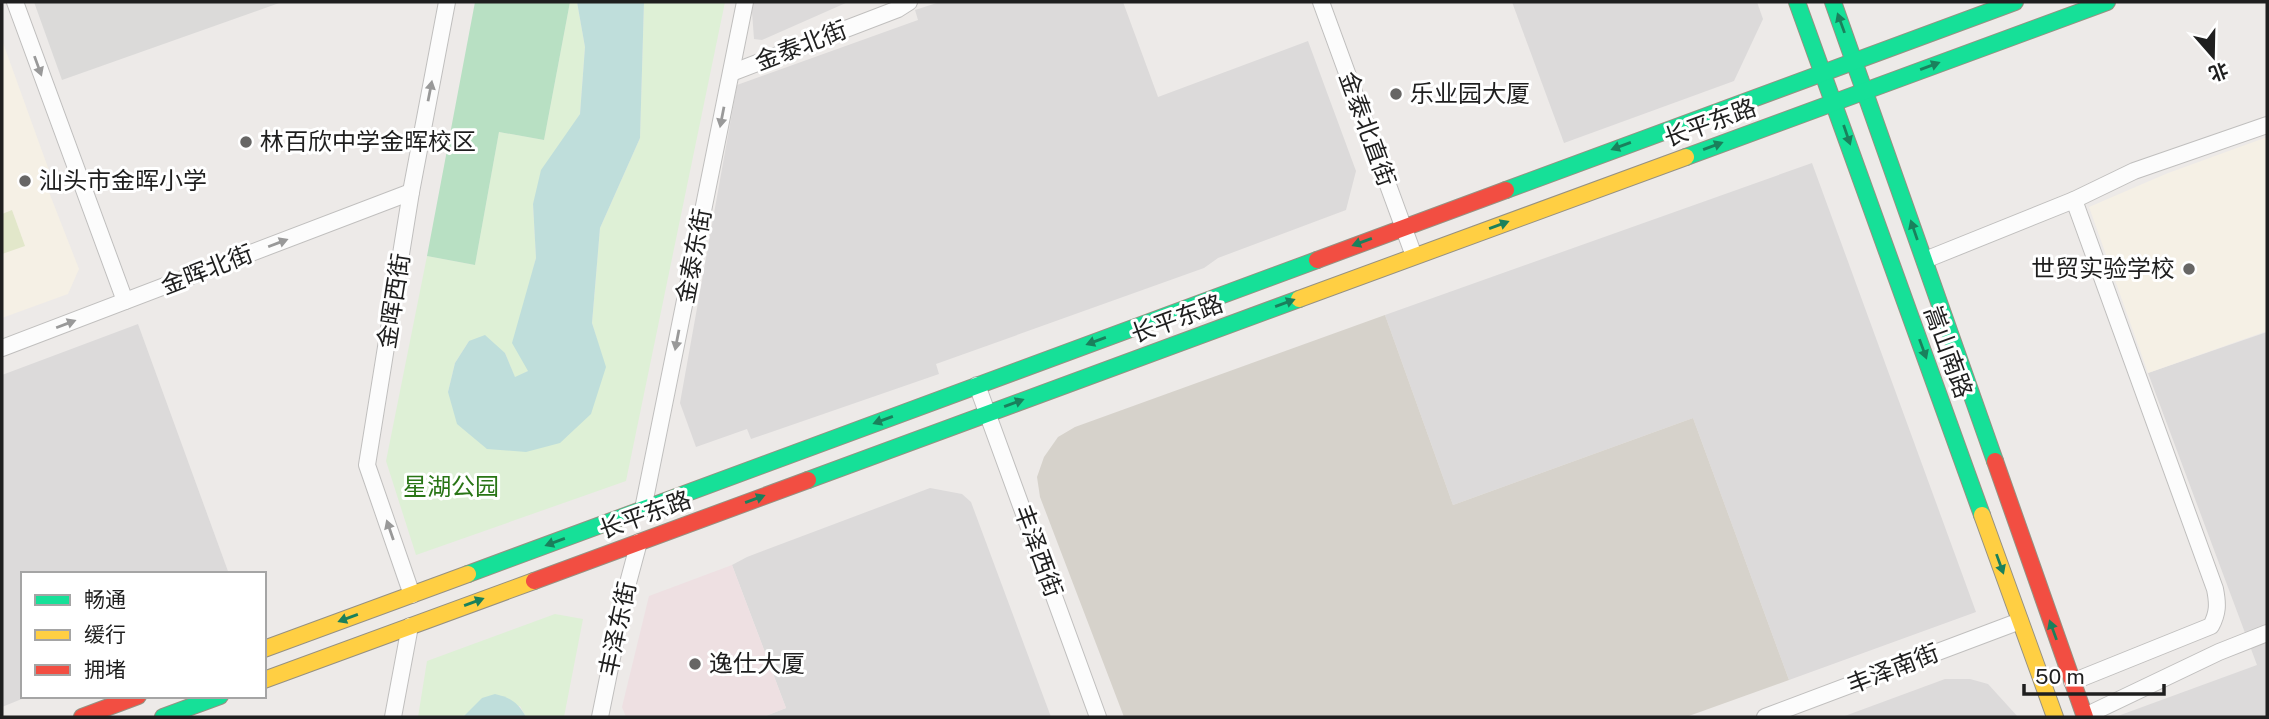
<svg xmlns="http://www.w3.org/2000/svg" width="2269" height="719" viewBox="0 0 2269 719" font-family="'Public Sans','Noto Sans SC',sans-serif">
  <rect width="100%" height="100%" fill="#edeae8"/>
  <g fill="#dcdada">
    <path d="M754,2H848L762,40L754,39L752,12Z"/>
    <path d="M940,2H1123L1158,97L1308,41L1356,171L1346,210L1218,258L1204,268L936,364L939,374L751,439L747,429L696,447L680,403L737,85L918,20L915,10Z"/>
    <path d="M1512,2H1757L1763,19L1734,81L1564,143Z"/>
    <path d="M1812,163L1976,612L1789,680L1693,418L1453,505L1385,315Z"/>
    <path d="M138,324L229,574H23V696H29L2,707V375Z"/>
    <path d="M2267,332V717H2115L2257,665L2148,373Z"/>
    <path d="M930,488L962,494L971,502L1051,717H763L786,708L732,565L747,557Z"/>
    <path d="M1945,679H1970L1988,684L2018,717H1842Z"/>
  </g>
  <path fill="#eee0e2" d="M732,565L786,708L763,717H626L622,707L649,596Z"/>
  <g fill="#f5f0e5">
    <path d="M2,40L51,176L47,187L79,269L68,294L2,318Z"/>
    <path d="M2267,137V331L2148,373L2089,207L2168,173Z"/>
  </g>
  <path fill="#dbdad9" d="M34,2H282L62,80Z"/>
  <path fill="#d6d2cb" d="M1385,315L1453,505L1693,418L1789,680L1686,717H1124L1040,497L1037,477L1044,457L1058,437L1075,427Z"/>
  <path fill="#e2e7ca" d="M12,210L25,246L2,254V214Z"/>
  <g fill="#def0d6">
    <path d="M570,2H577L585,47L580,114L564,141L533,204L536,258L526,298L528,371L515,378L505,353L469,341L455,363L448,392L605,367L592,323L600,228L640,138L644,2H725L626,481L416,555L386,461L427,256L475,265L499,132L544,140Z"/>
    <path d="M555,614L583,619L564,717H526L520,706L464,715L463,717H418L427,661Z"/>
  </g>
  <path fill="#b8e0c3" d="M475,2H570L544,140L499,132L475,265L427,256Z"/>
  <g fill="#bfdedb">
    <path d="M577,2H644L640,138L600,228L592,323L606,367L591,414L560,443L526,452L487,449L457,424L448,392L455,363L469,341L485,335L505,353L515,377L528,371L512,343L536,258L533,204L541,170L580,114L585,47Z"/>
    <path d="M495,694C512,698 518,703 526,717H463L482,698Z"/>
  </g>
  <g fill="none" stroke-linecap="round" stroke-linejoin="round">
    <defs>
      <g id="street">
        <path d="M15,2L125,301"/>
        <path d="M1321,2L1414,256"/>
        <path d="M731,73L898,9L909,2"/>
        <path d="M1925,260L2074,200L2134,171L2267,125"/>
        <path d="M2,348L411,192"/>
        <path d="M977,385L1098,717"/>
        <path d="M643,509L745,2"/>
        <path d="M412,595L367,465L411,192L447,2"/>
        <path d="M2072,682L2211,626C2218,613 2218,604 2215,589L2074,200"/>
        <path d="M2085,716L2219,652L2267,633"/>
        <path d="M393,717L410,626"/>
        <path d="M600,717L625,594L639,542"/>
        <path d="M1765,717L2020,621"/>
      </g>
      <g id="fast">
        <path d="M1797,2L1982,515"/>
        <path d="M1833,2L1995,461"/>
        <path d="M1686,157L2107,2"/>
        <path d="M1506,190L2015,2"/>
        <path d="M808,480L1299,299"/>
        <path d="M468,574L1317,260"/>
        <path d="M163,717L220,696"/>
      </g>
      <g id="slow">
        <path d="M1299,299L1686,157"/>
        <path d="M1982,515L2055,717"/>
        <path d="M264,649L468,574"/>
        <path d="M264,680L534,581"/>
      </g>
      <g id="jam">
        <path d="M1317,260L1506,190"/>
        <path d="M1995,461L2085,717"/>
        <path d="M534,581L808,480"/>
        <path d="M82,717L138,696"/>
      </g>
    </defs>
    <use href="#street" stroke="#c0bfbe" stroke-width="18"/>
    <use href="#fast" stroke="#969182" stroke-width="18"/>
    <use href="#slow" stroke="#969182" stroke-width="18"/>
    <use href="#jam" stroke="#969182" stroke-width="18"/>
    <use href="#street" stroke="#fcfcfc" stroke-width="16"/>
    <use href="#fast" stroke="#16e098" stroke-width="16"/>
    <use href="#slow" stroke="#ffcf43" stroke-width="16"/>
    <use href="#jam" stroke="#f24e42" stroke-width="16"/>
  </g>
  <defs><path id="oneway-solid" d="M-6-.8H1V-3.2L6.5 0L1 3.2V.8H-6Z" transform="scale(1.75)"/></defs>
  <g fill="#1a805c">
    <use href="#oneway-solid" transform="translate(1841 23) rotate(-110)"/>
    <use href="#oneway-solid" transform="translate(1930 66) rotate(-20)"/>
    <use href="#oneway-solid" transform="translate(1847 135) rotate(71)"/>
    <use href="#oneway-solid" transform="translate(1621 146) rotate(160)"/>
    <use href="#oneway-solid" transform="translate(1713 146) rotate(-20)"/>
    <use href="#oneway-solid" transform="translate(1499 225) rotate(-20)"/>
    <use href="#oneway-solid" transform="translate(1914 230) rotate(-109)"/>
    <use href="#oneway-solid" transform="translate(1362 242) rotate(160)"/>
    <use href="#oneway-solid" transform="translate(1285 303) rotate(-20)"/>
    <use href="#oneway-solid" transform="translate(1096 341) rotate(160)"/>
    <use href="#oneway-solid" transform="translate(1923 349) rotate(70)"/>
    <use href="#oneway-solid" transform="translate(1014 403) rotate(-20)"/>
    <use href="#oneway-solid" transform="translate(883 420) rotate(160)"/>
    <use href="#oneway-solid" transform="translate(755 499) rotate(-20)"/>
    <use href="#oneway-solid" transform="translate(555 542) rotate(160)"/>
    <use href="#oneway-solid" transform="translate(2000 564) rotate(70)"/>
    <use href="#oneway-solid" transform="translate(474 602) rotate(-20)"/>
    <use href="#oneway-solid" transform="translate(348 618) rotate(160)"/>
    <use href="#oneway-solid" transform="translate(2053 630) rotate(-110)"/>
  </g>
  <g fill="#999">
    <use href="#oneway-solid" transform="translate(38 66) rotate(70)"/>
    <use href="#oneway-solid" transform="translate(430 91) rotate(-79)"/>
    <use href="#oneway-solid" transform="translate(722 117) rotate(101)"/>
    <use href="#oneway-solid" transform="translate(278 243) rotate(-21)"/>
    <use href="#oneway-solid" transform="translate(66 324) rotate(-21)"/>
    <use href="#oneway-solid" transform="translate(677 340) rotate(101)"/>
    <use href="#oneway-solid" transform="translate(390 530) rotate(-109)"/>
  </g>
  <g fill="#676665" stroke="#fff" stroke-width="2.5">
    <circle cx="1396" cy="94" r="7"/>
    <circle cx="246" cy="142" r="7"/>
    <circle cx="25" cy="181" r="7"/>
    <circle cx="2189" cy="269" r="7"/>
    <circle cx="695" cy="664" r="7"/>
  </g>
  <g text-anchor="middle" stroke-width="6" stroke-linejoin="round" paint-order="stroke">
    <g font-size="24" fill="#1f1f1f" stroke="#fff">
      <text transform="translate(801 46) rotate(-21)" y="8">金泰北街</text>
      <text transform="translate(1710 123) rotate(-20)" y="8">长平东路</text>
      <text transform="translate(1367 129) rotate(70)" y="8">金泰北直街</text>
      <text transform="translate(694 256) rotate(-79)" y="8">金泰东街</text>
      <text transform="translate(207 270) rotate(-21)" y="8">金晖北街</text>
      <text transform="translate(394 301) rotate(-81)" y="8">金晖西街</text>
      <text transform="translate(1177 319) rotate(-20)" y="8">长平东路</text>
      <text transform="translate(1948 352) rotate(70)" y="8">嵩山南路</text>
      <text transform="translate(645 515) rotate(-20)" y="8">长平东路</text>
      <text transform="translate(1038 551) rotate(70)" y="8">丰泽西街</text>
      <text transform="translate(618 629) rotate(-78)" y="8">丰泽东街</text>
      <text transform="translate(1893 669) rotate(-21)" y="8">丰泽南街</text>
    </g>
    <g font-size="24" fill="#1f1f1f" stroke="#fff" text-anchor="start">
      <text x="1410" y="102">乐业园大厦</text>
      <text x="260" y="150">林百欣中学金晖校区</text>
      <text x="39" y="189">汕头市金晖小学</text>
      <text x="2175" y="277" text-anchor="end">世贸实验学校</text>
      <text x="709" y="672">逸仕大厦</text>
    </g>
    <g font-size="24" fill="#297516" stroke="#fff">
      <text x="451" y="495">星湖公园</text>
    </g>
  </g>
  <rect width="2269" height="719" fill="none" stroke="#1f1f1f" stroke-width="7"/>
  <rect x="21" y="572" width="245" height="126" fill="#ffffff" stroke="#a5a5a5" stroke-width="2"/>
  <rect x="35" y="595" width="35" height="10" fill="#16e098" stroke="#a5a5a5" stroke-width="2"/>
  <text x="84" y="607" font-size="21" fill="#1f1f1f">畅通</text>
  <rect x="35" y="630" width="35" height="10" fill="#ffcf43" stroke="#a5a5a5" stroke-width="2"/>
  <text x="84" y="642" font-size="21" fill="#1f1f1f">缓行</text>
  <rect x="35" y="665" width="35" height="10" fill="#f24e42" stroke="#a5a5a5" stroke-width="2"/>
  <text x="84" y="677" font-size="21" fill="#1f1f1f">拥堵</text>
  <g transform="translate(2213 56) rotate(160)" stroke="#ffffff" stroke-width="5" paint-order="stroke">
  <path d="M0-5L12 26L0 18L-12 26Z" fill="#1f1f1f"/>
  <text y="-10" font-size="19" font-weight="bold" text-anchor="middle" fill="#1f1f1f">北</text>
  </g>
  <path d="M2024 684v10h140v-10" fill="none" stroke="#1f1f1f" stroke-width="3.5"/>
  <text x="2035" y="684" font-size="21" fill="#1f1f1f" stroke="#ffffff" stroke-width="5" paint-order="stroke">50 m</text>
</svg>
